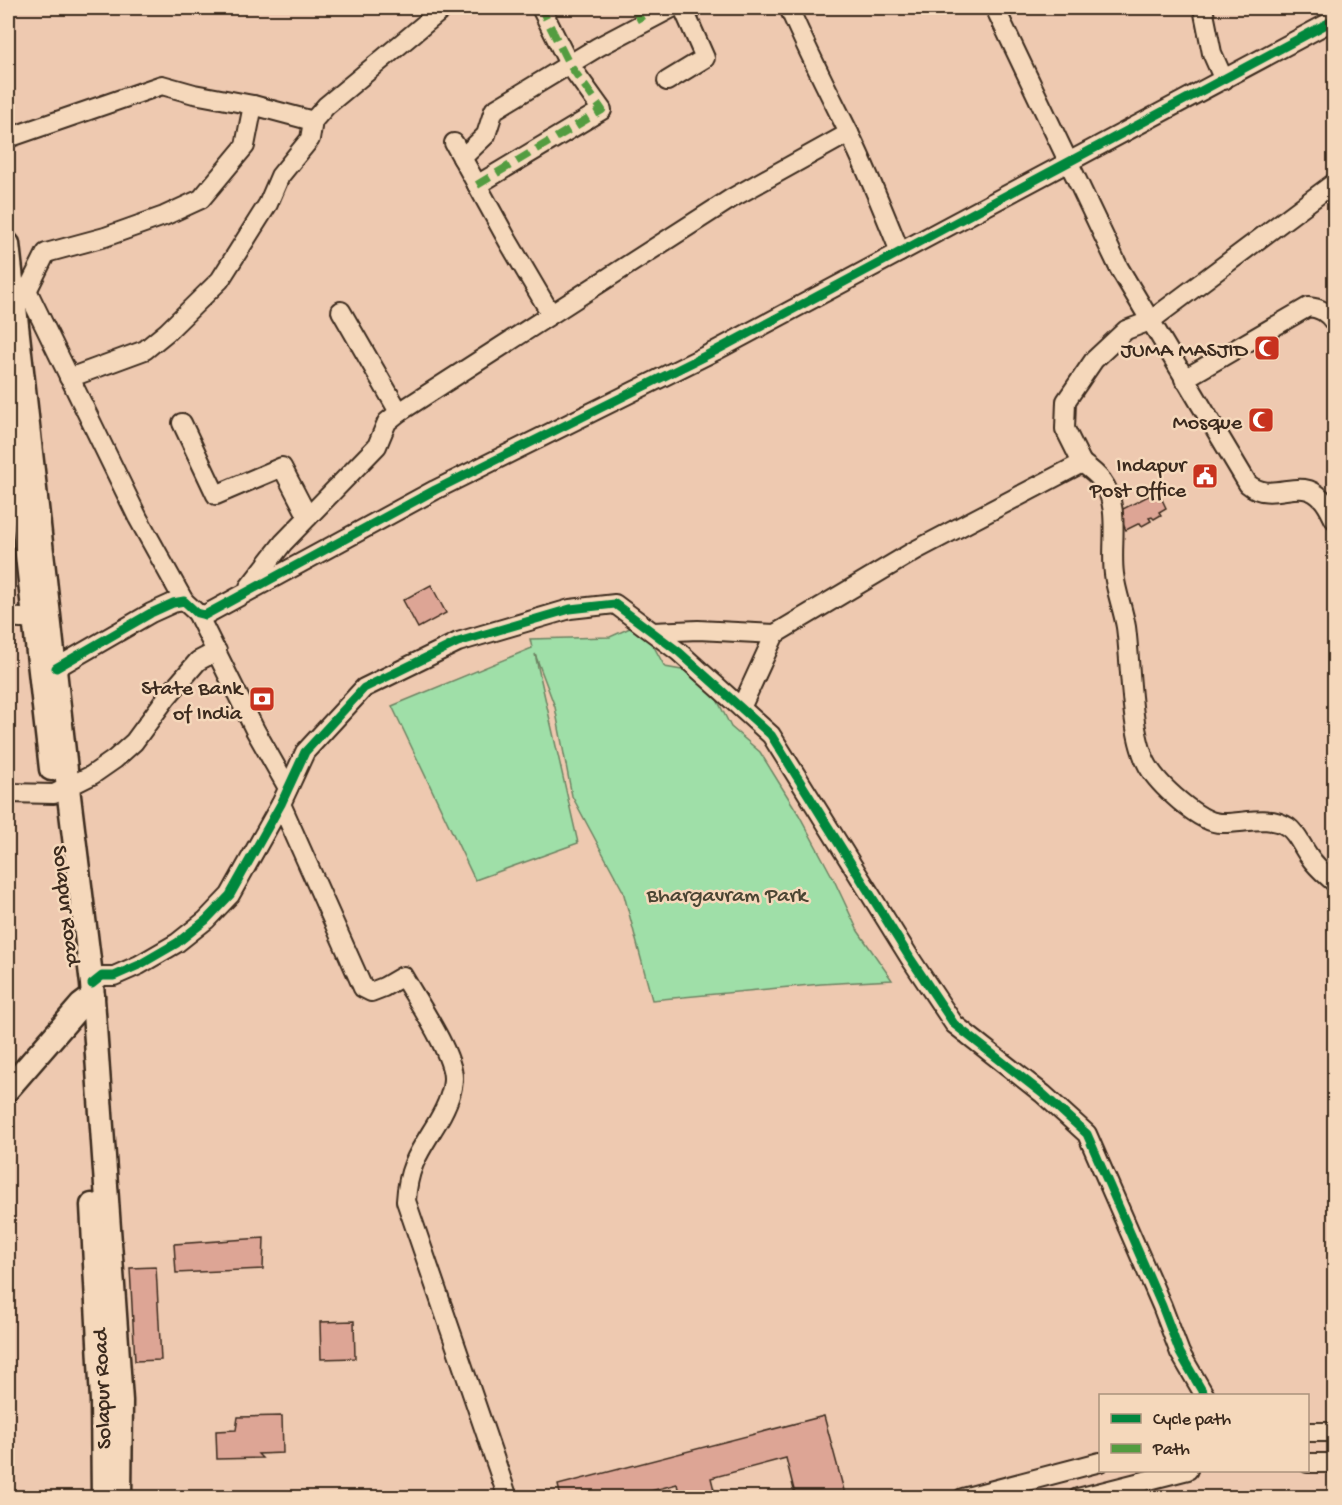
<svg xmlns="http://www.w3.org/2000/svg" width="1342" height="1505" viewBox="0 0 1342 1505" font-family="'Gochi Hand',sans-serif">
  <rect width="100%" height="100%" fill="#eec9b0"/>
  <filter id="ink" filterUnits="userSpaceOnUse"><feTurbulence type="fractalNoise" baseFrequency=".0167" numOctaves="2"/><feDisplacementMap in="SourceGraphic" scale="12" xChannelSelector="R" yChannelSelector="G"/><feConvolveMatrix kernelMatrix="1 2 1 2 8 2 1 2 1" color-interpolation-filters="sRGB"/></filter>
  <g filter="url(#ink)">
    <path fill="#9fdfa8" stroke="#6d8463" stroke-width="1.5" d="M641,623L665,667L704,674L731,727L760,752L799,815L833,878L858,931L892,980L821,984L652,1000L623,891L572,796L555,707L535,654L578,843L475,880L392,706L532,648L530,639L610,637Z"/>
    <g fill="#dda595" stroke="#3b2a1e" stroke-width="1.5">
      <path d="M1158,491L1166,508L1159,512L1161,515L1154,519L1152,517L1149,518L1151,521L1142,526L1140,523L1126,530L1117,512Z"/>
      <path d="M431,585L446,613L418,628L403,600Z"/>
      <path d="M264,1238L263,1269L176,1273L174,1244Z"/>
      <path d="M156,1267L161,1360L135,1361L130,1268Z"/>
      <path d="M354,1321L355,1358L321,1359L320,1322Z"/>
      <path d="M282,1416L283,1453L258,1454L262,1458L217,1459L216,1431L236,1430L238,1417Z"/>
      <path d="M824,1416L846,1498H796L786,1458L711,1478L716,1498H680L677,1484L625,1498H561L558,1485Z"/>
    </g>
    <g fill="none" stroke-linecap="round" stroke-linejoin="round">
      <defs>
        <g id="minor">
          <path d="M789,8C807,50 828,91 849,133C868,172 884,212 900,252"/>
          <path d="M995,8L1119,268L1248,484C1273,505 1300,474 1322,499C1327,504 1331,513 1334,519"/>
          <path d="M1203,8L1212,53L1224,80"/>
          <path d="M667,81L705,58L683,8"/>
          <path d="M8,138L162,85L194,94L253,105L313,121L326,106L444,8"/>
          <path d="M454,143L508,241L551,314"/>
          <path d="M462,158L486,135L494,110L598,47L672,8"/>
          <path d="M477,185L602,110L569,64L541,8"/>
          <path d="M12,287L26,288L138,518L184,601"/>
          <path d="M27,291L46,253L105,237L164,216L201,199L245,146L253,105"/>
          <path d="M341,311L399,412"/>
          <path d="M69,378L145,350L167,332L220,280L268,204L280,176L310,139L313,121"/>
          <path d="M1184,379L1308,307C1320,308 1327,312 1334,322"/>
          <path d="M182,423L216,495L282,467L308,517"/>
          <path d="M1082,463C1089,468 1097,474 1102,481C1121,506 1110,545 1114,574C1116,592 1123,609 1126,627C1131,664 1130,735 1148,766C1158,784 1199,823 1221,823C1242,824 1269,814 1288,827C1297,833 1302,847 1309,856C1316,867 1325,874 1334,882"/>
          <path d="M249,587L283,543L377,446L387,422L398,413L732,198L849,133"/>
          <path d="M197,613L255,730L288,788"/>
          <path d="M8,617L33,619"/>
          <path d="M653,632L698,630L775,634"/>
          <path d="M56,668L151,613L173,603L184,601L197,613L205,615L435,490L715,351L1334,20"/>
          <path d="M741,708L775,634L916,550L1082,463L1065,429L1066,401L1094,360L1126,330L1150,321L1334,183"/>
          <path d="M8,793L54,794L92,775L115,759L134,742L167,697L198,661L217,651"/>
          <path d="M281,804L363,988L371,992L384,987L403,976C416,999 453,1053 453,1078C453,1093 445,1109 438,1121C420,1151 408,1165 406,1201L508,1498"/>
          <path d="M92,984L102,976H114L139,965L177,943L206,920L230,895L281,804L305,752L364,688L458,642L570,609L615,604L679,652L771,735L910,958L954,1024L1043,1094L1087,1134L1162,1306L1180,1353L1205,1396"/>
          <path d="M1308,1432H1334"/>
          <path d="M1308,1463H1334"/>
          <path d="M963,1498L1100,1462"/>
          <path d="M1078,1498L1188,1470"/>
        </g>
        <g id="major">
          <path d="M8,244L68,788L92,984L121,1401L120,1498"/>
          <path d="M8,386L51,769"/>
          <path d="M8,1089L81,1005L93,996"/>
          <path d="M92,1205L102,1401L103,1498"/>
        </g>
      </defs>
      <use href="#minor" stroke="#3b2a1e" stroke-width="22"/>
      <use href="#major" stroke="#3b2a1e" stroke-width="27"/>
      <use href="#minor" stroke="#f5d8bb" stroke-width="18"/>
      <use href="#major" stroke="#f5d8bb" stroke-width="22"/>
      <g stroke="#529c3f" stroke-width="8" stroke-dasharray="15 8" stroke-linecap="butt">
        <path d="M634,8L642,22"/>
        <path d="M477,185L602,110L569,64L541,8"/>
      </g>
      <defs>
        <g id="cycleway">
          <path d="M56,668L151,613L173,603L184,601L197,613L205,615L435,490L715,351L1334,20"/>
          <path d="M92,984L102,976H114L139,965L177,943L206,920L230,895L281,804L305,752L364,688L458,642L570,609L615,604L679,652L771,735L910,958L954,1024L1043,1094L1087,1134L1162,1306L1180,1353L1205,1396"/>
        </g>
      </defs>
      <use href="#cycleway" stroke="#f5d8bb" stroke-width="13"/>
      <use href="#cycleway" stroke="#00873e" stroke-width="9"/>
    </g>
  </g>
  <defs>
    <symbol id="mosque-square" viewBox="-11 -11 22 22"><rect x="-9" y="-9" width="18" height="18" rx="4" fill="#c8321e" stroke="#f5d8bb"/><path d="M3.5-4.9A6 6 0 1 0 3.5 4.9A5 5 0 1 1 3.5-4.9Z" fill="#fff"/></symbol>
    <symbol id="civic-square" viewBox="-11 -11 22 22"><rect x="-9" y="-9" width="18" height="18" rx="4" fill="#c8321e" stroke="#f5d8bb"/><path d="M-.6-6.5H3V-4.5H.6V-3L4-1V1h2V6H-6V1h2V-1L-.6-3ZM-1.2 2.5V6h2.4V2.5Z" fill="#fff"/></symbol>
    <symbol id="bank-square" viewBox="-11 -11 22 22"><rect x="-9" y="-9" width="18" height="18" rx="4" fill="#c8321e" stroke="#f5d8bb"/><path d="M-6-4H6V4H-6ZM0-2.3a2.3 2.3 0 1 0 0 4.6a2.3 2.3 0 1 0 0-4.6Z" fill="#fff"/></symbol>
  </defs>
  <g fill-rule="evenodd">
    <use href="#mosque-square" x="1252" y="333" width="30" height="30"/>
    <use href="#mosque-square" x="1246" y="405" width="30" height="30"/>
    <use href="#civic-square" x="1190" y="461" width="30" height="30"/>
    <use href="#bank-square" x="247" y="684" width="30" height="30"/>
  </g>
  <g text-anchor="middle" stroke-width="5" stroke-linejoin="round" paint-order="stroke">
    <g font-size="22" fill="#3b2a1e" stroke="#f5d8bb" text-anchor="end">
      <text x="1248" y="356">JUMA MASJID</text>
      <text x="1242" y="428">Mosque</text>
      <text x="1186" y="471">Indapur<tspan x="1186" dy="25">Post Office</tspan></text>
      <text x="242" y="694">State Bank<tspan x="242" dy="25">of India</tspan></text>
    </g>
    <g font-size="22" fill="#4a4533" stroke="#f5d8bb">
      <text x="727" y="901">Bhargavram Park</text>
    </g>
    <g font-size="22" fill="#3b2a1e" stroke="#f5d8bb">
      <text transform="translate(69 905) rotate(83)" y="8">Solapur Road</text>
      <text transform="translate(100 1389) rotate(-92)" y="8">Solapur Road</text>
    </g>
  </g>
  <rect width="1342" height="1505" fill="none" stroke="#f5d8bb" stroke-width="30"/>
  <rect x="15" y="15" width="1312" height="1475" fill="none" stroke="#3b2a1e" stroke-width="2" filter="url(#ink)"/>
  <rect x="1099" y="1394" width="210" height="78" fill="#f5d8bb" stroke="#ab927c" stroke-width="1.5"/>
  <rect x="1111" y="1414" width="30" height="9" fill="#00873e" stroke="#ab927c" stroke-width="1.5"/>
  <text x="1153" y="1424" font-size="18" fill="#3b2a1e">Cycle path</text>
  <rect x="1111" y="1444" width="30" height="9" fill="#529c3f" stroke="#ab927c" stroke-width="1.5"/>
  <text x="1153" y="1454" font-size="18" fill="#3b2a1e">Path</text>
</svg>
